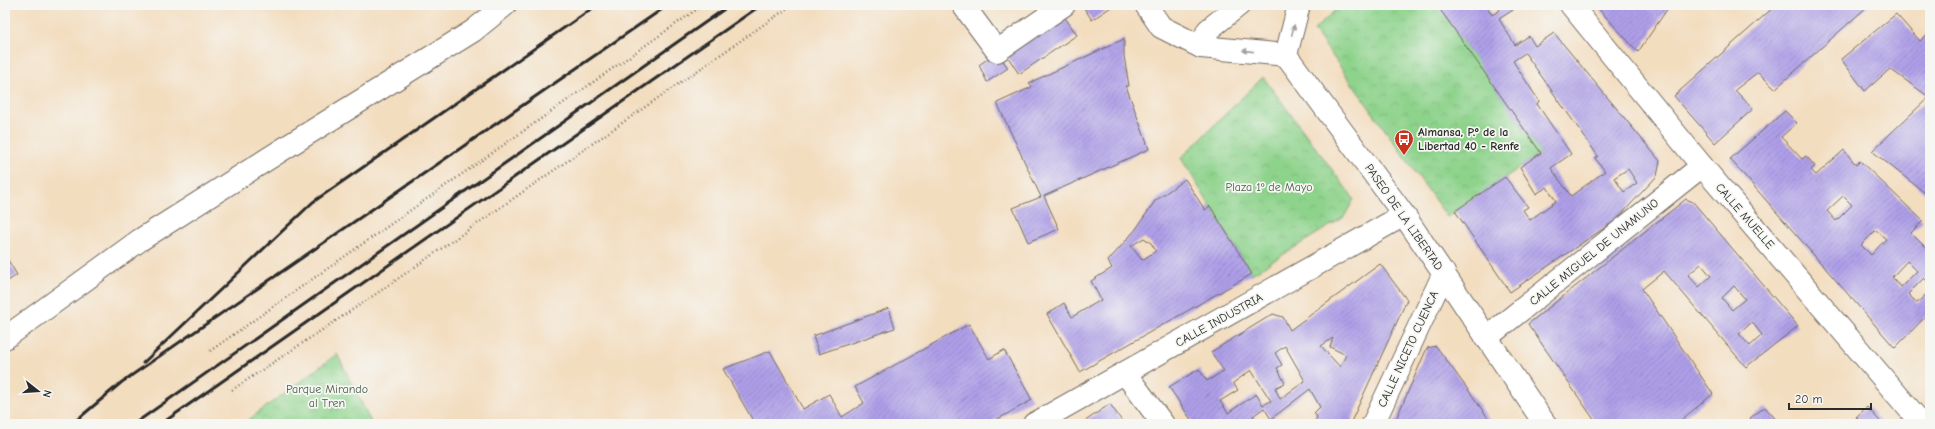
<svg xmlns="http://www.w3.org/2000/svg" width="1935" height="429" viewBox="0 0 1935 429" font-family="'Comic Neue',sans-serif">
  <defs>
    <pattern id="park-crowns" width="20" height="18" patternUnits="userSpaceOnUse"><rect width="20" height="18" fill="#8ed38c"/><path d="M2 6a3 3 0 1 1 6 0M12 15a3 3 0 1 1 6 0" fill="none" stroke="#7bb579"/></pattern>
    <pattern id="building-hatch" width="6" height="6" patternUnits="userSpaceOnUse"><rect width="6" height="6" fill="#ae9fe9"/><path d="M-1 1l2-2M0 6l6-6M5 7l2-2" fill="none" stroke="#8e82bd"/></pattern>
  </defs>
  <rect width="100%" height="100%" fill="#f6f6f2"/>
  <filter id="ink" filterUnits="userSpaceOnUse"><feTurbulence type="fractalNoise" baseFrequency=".025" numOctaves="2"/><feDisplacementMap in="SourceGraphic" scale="8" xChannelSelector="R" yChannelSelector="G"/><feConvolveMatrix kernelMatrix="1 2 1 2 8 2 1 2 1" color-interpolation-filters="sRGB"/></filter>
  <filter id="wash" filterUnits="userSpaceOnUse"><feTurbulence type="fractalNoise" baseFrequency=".012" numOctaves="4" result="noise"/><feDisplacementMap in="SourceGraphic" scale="16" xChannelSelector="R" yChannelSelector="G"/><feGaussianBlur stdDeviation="0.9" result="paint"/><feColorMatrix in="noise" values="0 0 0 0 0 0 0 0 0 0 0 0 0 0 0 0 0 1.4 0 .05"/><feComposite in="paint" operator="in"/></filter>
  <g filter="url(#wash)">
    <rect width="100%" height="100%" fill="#f3ddbf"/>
    <g fill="url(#park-crowns)" stroke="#5c7f5c">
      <path d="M1341,5H1438L1541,153L1447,217L1314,30Z"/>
      <path d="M1263,77L1354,199L1344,217L1252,274L1181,158Z"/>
      <path d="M337,354L372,424H243Z"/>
    </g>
    <g id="blocks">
      <g fill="url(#building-hatch)" fill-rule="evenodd">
        <path d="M1082,5H1114L1092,20Z"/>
        <path d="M1437,5H1486L1492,15L1500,10L1497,5H1510L1513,10L1499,19L1515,45L1529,36L1535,46L1554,33L1660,161L1657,176L1616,220L1510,292L1455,211L1505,177L1528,207L1523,210L1530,220L1556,201L1547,187L1536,194L1520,167L1541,153ZM1525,53L1598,156L1595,158L1605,171L1571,196L1551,168L1571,154L1537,104L1539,101L1513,61ZM1628,169L1637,183L1624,192L1614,178Z"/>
        <path d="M1595,5H1670L1638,52Z"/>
        <path d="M1776,5H1869L1775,89L1758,72L1735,90L1753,109L1715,143L1674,96Z"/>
        <path d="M1059,9L1077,35L1019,74L1002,48Z"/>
        <path d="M1896,14L1920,41L1930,32V197L1872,151L1929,97L1890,69L1865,91L1841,59Z"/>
        <path d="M1124,39V56L1129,86H1126L1149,149L1044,196L1059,229L1028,242L1013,208L1041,197L997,103L1032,87L1029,83Z"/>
        <path d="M997,52L1008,68L987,82L979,65Z"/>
        <path d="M1785,111L1797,123L1781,137L1802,159L1806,156L1815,166L1811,170L1816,175L1844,150L1856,165L1860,161L1923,221L1911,233L1930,252V284L1924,278L1908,294L1917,303L1930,291V312L1895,348L1730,159ZM1843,196L1852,205L1836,221L1827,211ZM1876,230L1886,239L1871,255L1861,245ZM1907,261L1917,271L1901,287L1892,277Z"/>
        <path d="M1185,179L1205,210L1210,206L1252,274L1080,372L1047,314L1064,303L1072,317L1101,300L1091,281L1112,268L1108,261L1136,229L1155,201ZM1144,238L1151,243L1156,251L1142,260L1131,246Z"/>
        <path d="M1686,199L1693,202L1798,326L1746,367L1664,271L1642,289L1713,394L1676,424H1597L1528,324ZM1701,264L1711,276L1699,287L1688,275ZM1734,286L1745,299L1732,310L1722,298ZM1752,322L1762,335L1750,346L1739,334Z"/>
        <path d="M5,255L17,275L5,283Z"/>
        <path d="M1380,264L1407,300L1350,424H1314L1317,417L1314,413L1320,407L1310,389L1271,419L1264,408L1253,416L1259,424H1194L1169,387L1199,369L1207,381L1224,371L1211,352L1273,314L1283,317L1290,330ZM1333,338L1330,347L1346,355L1340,367L1321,346ZM1285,346L1305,381L1280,399L1275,388L1285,383L1277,368L1282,365L1275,353ZM1251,370L1271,401L1263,405L1256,394L1228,413L1220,401L1238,390L1233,383Z"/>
        <path d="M889,308L895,328L819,354L813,336Z"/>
        <path d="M969,324L989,359L1004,350L1032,400L989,424H755L723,369L770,351L803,409L829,394L842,417L864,403L855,387Z"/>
        <path d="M1436,346L1474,398L1492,424H1394L1427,348Z"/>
        <path d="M1110,404L1124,424H1081Z"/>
        <path d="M1765,407L1780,424H1755L1750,418Z"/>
        <path d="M1867,407L1878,419L1882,424H1863L1856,417Z"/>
      </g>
    </g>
  </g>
  <g filter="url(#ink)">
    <use href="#blocks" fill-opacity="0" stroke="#71695f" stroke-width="1"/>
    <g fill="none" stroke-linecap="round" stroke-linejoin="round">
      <defs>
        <g id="minor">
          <path d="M963,5L997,51L1064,5"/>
          <path d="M1146,5L1161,27L1201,47"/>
          <path d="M1239,5L1208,30L1201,47L1286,55"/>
          <path d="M1571,5L1702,166L1922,424"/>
          <path d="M1286,55L1404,215L1545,424"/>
          <path d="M1286,55L1299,5"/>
          <path d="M5,338L140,240L296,141L473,31L505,5"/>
          <path d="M1486,338L1702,166"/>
          <path d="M1125,373L1163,424"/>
          <path d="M1034,424L1404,215"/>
          <path d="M1373,424L1444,273"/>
        </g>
      </defs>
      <use href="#minor" stroke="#71695f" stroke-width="24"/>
      <g stroke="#71695f" stroke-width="2.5" stroke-dasharray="1 3" stroke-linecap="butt">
        <path d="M210,351L703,5"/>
        <path d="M232,390L373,296L792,5"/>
      </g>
      <use href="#minor" stroke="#fff" stroke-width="22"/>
      <g stroke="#2b2b2b" stroke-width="3">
        <path d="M143,363L313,202L597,5"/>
        <path d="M72,424L122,382L668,5"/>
        <path d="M134,424L730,5"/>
        <path d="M161,424L761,5"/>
      </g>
    </g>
    <defs><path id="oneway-solid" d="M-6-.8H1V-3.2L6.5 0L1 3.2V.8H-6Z"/></defs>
    <g fill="#a0a0a0">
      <use href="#oneway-solid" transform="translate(1293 30) rotate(-76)"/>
      <use href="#oneway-solid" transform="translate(1248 51) rotate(-174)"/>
    </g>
  </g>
  <defs>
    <symbol id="bus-pin" viewBox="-11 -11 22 30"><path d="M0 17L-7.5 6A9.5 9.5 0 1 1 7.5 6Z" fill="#c8321e" stroke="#f6f6f2"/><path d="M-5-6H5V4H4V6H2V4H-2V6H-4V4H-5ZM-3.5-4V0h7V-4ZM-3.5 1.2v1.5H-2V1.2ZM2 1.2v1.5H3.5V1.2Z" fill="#fff"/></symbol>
  </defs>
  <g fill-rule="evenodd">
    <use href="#bus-pin" x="1393" y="128" width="22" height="30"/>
  </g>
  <g text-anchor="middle" stroke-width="3.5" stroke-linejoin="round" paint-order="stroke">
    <g font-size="12" font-weight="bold" fill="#2b2b2b" stroke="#f6f6f2" text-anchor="start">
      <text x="1418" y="136">Almansa, P.º de la<tspan x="1418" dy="14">Libertad 40 - Renfe</tspan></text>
    </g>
    <g font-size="12" fill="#495d48" stroke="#f6f6f2">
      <text x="1269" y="191">Plaza 1º de Mayo</text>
      <text x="327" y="393">Parque Mirando<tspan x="327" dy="14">al Tren</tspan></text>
    </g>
    <g font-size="12" fill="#2b2b2b" stroke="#f6f6f2">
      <text transform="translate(1745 216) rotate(49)" y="4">CALLE MUELLE</text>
      <text transform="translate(1404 217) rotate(55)" y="4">PASEO DE LA LIBERTAD</text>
      <text transform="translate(1594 252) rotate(-39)" y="4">CALLE MIGUEL DE UNAMUNO</text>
      <text transform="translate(1219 320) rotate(-29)" y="4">CALLE INDUSTRIA</text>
      <text transform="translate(1408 349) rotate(-65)" y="4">CALLE NICETO CUENCA</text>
    </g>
  </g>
  <rect width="1935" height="429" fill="none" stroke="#f6f6f2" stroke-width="20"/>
  <g transform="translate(38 391) rotate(107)" stroke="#f6f6f2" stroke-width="3" paint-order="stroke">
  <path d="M0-3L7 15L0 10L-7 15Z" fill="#2b2b2b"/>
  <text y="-6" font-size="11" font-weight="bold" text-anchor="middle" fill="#2b2b2b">N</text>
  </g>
  <path d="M1789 403v6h82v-6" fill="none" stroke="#2b2b2b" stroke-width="2"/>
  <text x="1795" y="403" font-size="12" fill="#2b2b2b" stroke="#f6f6f2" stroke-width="3" paint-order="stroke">20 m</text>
</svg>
